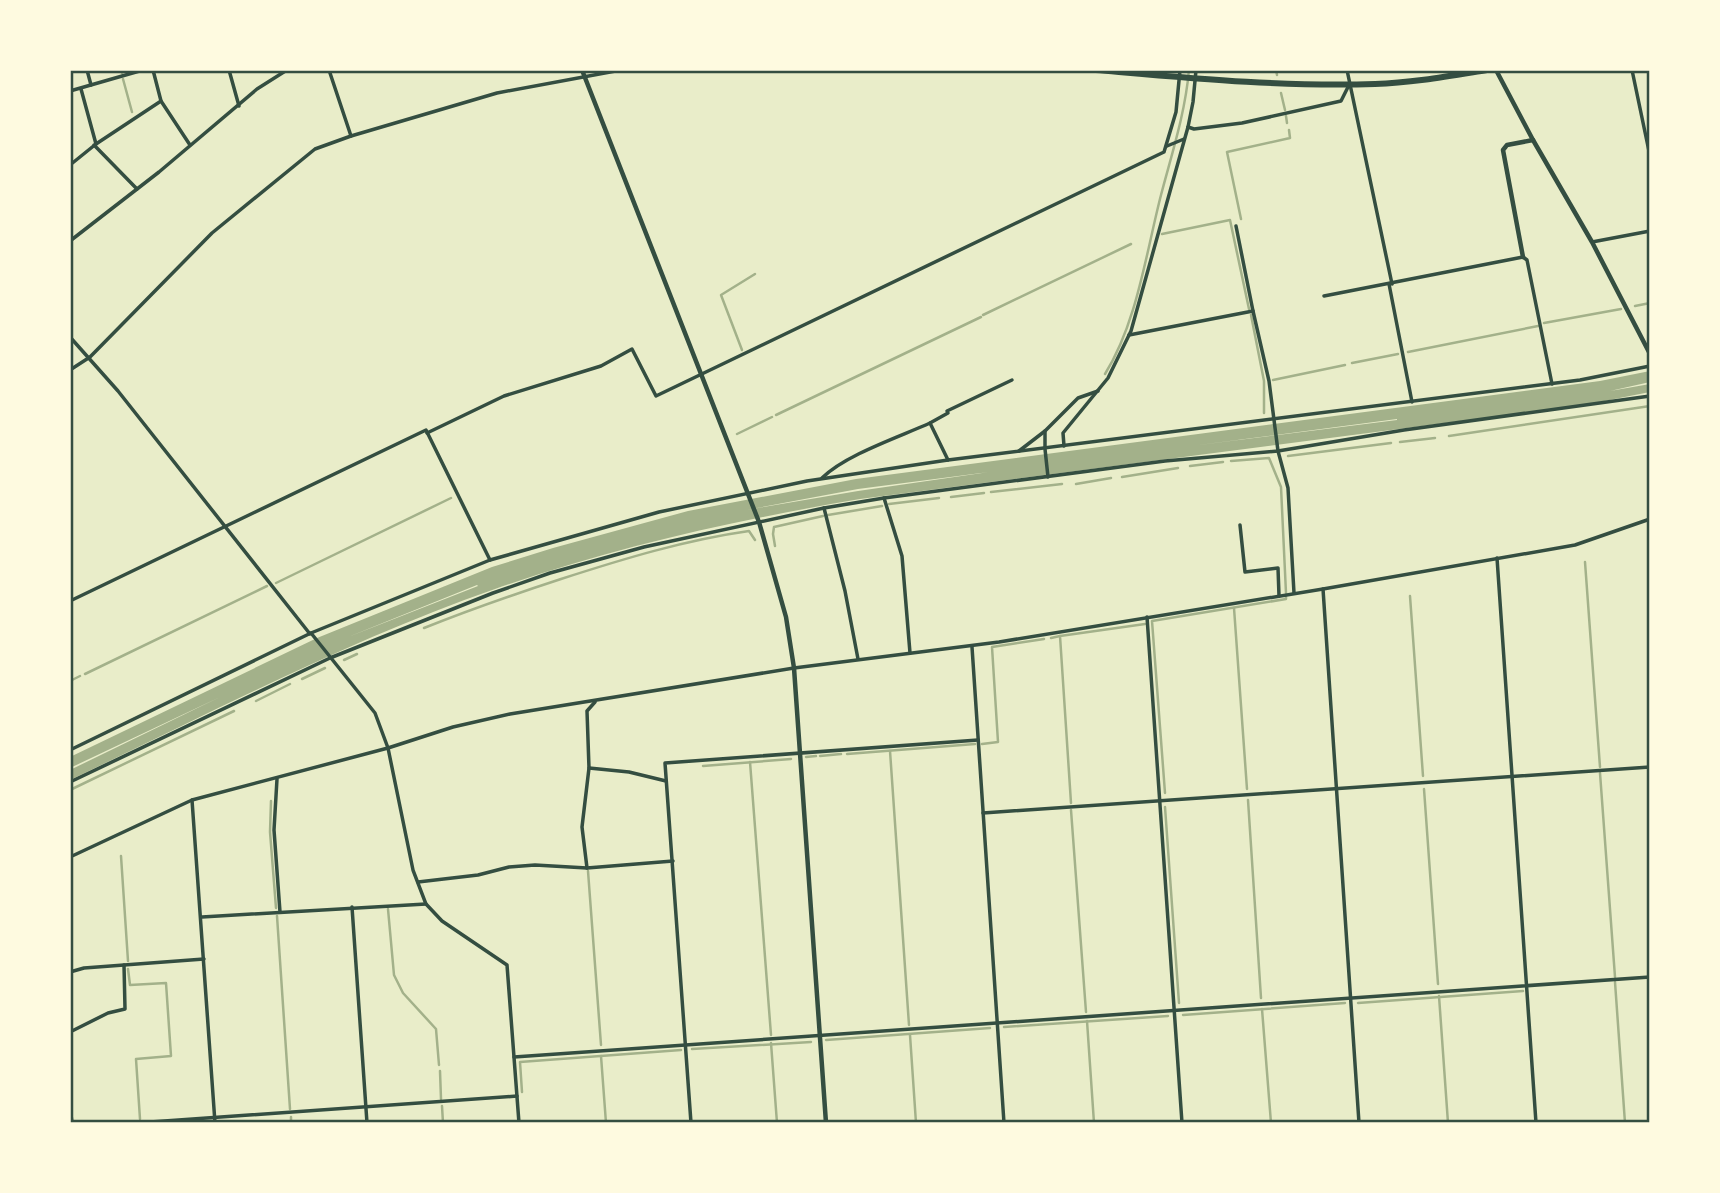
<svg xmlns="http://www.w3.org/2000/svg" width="1720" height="1193" viewBox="0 0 1720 1193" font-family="Raleway,sans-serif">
  <rect width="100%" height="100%" fill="#e9edc9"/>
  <path fill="#a3b18a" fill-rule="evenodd" d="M1650,371V382L1610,391L1650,384V392L1584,405L860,499C737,520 614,547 495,589C349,640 210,713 70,780V770L220,697L70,768V757L317,638L492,567L553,548L688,511L856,479L1600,381ZM1397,419V420L1191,446ZM989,472L858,491L746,510L858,489ZM477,585L478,586L348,637Z"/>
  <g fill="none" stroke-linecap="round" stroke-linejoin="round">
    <g stroke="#a3b18a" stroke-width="2.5">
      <path d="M121,70L122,73"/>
      <path d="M1276,70L1277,75"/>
      <path d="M123,79L132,112"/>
      <path d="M1281,93L1285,110"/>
      <path d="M1286,116L1287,123"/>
      <path d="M1241,219L1227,152L1290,138L1289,130"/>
      <path d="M1162,234L1230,220L1249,309"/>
      <path d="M1635,306L1650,303"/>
      <path d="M983,315L1131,244"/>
      <path d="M1251,315L1264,381V413"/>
      <path d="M1544,323L1621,309"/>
      <path d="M742,350L721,295L755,274"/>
      <path d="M1408,352L1538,326"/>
      <path d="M1352,363L1398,354"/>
      <path d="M1105,374C1137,323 1146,253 1161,195C1172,153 1185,114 1189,70"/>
      <path d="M1273,380L1345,365"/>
      <path d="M776,415L981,317"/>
      <path d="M737,434L772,417"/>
      <path d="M1449,436L1650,406"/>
      <path d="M1400,442L1435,438"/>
      <path d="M1288,456L1391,443"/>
      <path d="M1231,461L1269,458L1281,487L1286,593"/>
      <path d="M1190,466L1223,462"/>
      <path d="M1122,477L1178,468"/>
      <path d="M1076,484L1111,478"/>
      <path d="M991,492L1062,484"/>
      <path d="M951,497L984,493"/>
      <path d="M889,504L939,498"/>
      <path d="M828,515L882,506"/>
      <path d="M775,546L773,534L774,527L823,516"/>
      <path d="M1585,562L1600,767"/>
      <path d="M276,583L451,498"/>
      <path d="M1410,596L1423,776"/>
      <path d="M1234,608L1247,789"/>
      <path d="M424,628C469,610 515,594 561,579C623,559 685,540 749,531L755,540"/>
      <path d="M1051,638L1060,636"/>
      <path d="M344,660L357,654"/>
      <path d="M85,674L267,586"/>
      <path d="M302,679L325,668"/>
      <path d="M70,681L80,676"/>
      <path d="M256,701L290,684"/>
      <path d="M982,744L998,742L992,647L1044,639"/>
      <path d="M890,751L909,1025"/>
      <path d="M847,754L975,744"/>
      <path d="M820,756L841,754"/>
      <path d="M806,757L816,756"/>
      <path d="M750,762L771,1035"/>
      <path d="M703,766L791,759"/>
      <path d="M1600,773L1615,977"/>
      <path d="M1424,789L1438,984"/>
      <path d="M70,790L234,711"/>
      <path d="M1165,793L1152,621L1286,599V597"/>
      <path d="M1248,800L1261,998"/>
      <path d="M271,801L270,832L276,908"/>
      <path d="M1071,803L1060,636L1145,624"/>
      <path d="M1165,807L1179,1003"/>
      <path d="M1071,810L1086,1012"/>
      <path d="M121,856L128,961"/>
      <path d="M588,871L601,1045"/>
      <path d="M388,909L394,975L403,993L436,1029L439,1065"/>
      <path d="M277,916L290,1109"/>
      <path d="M128,969L130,985L166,983L171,1056L136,1059L140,1119"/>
      <path d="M1615,982L1625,1123"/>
      <path d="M1439,996L1448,1123"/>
      <path d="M1358,1003L1523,991"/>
      <path d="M1262,1009L1271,1123"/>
      <path d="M1183,1015L1345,1003"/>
      <path d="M1087,1021L1094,1123"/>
      <path d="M1004,1027L1168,1016"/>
      <path d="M910,1035L916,1123"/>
      <path d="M826,1040L990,1028"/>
      <path d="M771,1043L777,1123"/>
      <path d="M692,1049L811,1042"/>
      <path d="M601,1056L606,1123"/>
      <path d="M440,1071L441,1099"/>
      <path d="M522,1092L520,1062L681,1050"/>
      <path d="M442,1106L443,1123"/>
      <path d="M291,1117V1123"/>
    </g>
    <g stroke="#344e41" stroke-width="3.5">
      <path d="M87,70L91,85"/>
      <path d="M153,70L161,101L190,145"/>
      <path d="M229,70L239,106"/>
      <path d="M329,70L351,136"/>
      <path d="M1347,70L1392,284"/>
      <path d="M1632,70L1650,156"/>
      <path d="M81,89L96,144"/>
      <path d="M70,91L143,70"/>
      <path d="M1188,127L1194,129L1242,123L1341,101L1349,85"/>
      <path d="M94,145L137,189"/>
      <path d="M1167,146L1184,139"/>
      <path d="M70,165L96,144L161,101"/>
      <path d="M1236,226L1253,311"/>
      <path d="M70,241L159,172L257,89L287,70"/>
      <path d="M1592,242L1650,231"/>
      <path d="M1389,284L1412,402"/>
      <path d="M1324,296L1523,257L1527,260L1552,384"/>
      <path d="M1129,335L1253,311L1269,381L1278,451L1288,488L1294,593"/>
      <path d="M70,337L118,391L310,634"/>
      <path d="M70,370L90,357L212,233L315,149L351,136L497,93L621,70"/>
      <path d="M930,423L948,413L947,411L1012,380"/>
      <path d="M427,433L504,396L601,366L632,349L656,396L1164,152L1176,112L1180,70"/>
      <path d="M1064,446L1063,433L1108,378L1131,331L1188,127L1193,102L1196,70"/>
      <path d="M1019,451L1045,431"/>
      <path d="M1048,477L1045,449V431L1078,398L1098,391"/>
      <path d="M822,478C845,455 899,437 930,423L948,460"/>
      <path d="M884,498L902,556L910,653"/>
      <path d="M824,508L845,591L858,659"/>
      <path d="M1240,525L1245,572L1278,568L1279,596"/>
      <path d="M1497,558L1536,1123"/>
      <path d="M1323,589L1359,1123"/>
      <path d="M70,601L426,430L490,560"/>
      <path d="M1147,617L1182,1123"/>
      <path d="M311,633L375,713L388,748L413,870L426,904L442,921L507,965L519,1123"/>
      <path d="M972,647L1004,1123"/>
      <path d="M70,750L311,633L490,560L659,512L807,481L948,460L1580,380L1650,366"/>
      <path d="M589,768L629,772L666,781"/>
      <path d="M277,779L274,830L280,912"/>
      <path d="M70,782L330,658L493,593L550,573L644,547L824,508L884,498L1165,461L1278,451L1404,430L1650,396"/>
      <path d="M192,800L215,1123"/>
      <path d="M983,813L1650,767"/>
      <path d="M70,857L192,800L388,748L453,727L510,714L794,668L999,642L1323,589L1575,545L1650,519"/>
      <path d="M587,868L582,827L589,768L587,711L595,702"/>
      <path d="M418,882L478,875L509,867L535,865L587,868L673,861"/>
      <path d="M352,907L367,1123"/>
      <path d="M202,917L426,904"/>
      <path d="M70,972L84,968L204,959"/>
      <path d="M70,1032L108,1013L125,1009L124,965"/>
      <path d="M514,1057L1650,977"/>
      <path d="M70,1106L72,1123"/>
      <path d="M136,1123L517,1096"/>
      <path d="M691,1123L665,763L978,740"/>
    </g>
    <g stroke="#344e41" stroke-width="4.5">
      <path d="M582,70L759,522L786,617L794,668L826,1123"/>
      <path d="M1496,70L1533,140L1592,242L1650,354"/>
      <path d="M1523,257L1503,150L1507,145L1533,140"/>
    </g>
    <path stroke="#344e41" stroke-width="6" d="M1096,70C1189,78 1281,87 1375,84C1412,83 1450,76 1487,70"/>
  </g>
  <rect width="1720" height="1193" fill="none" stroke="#fefae0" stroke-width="144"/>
  <rect x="72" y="72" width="1576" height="1049" fill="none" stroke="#344e41" stroke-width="2.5"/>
</svg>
